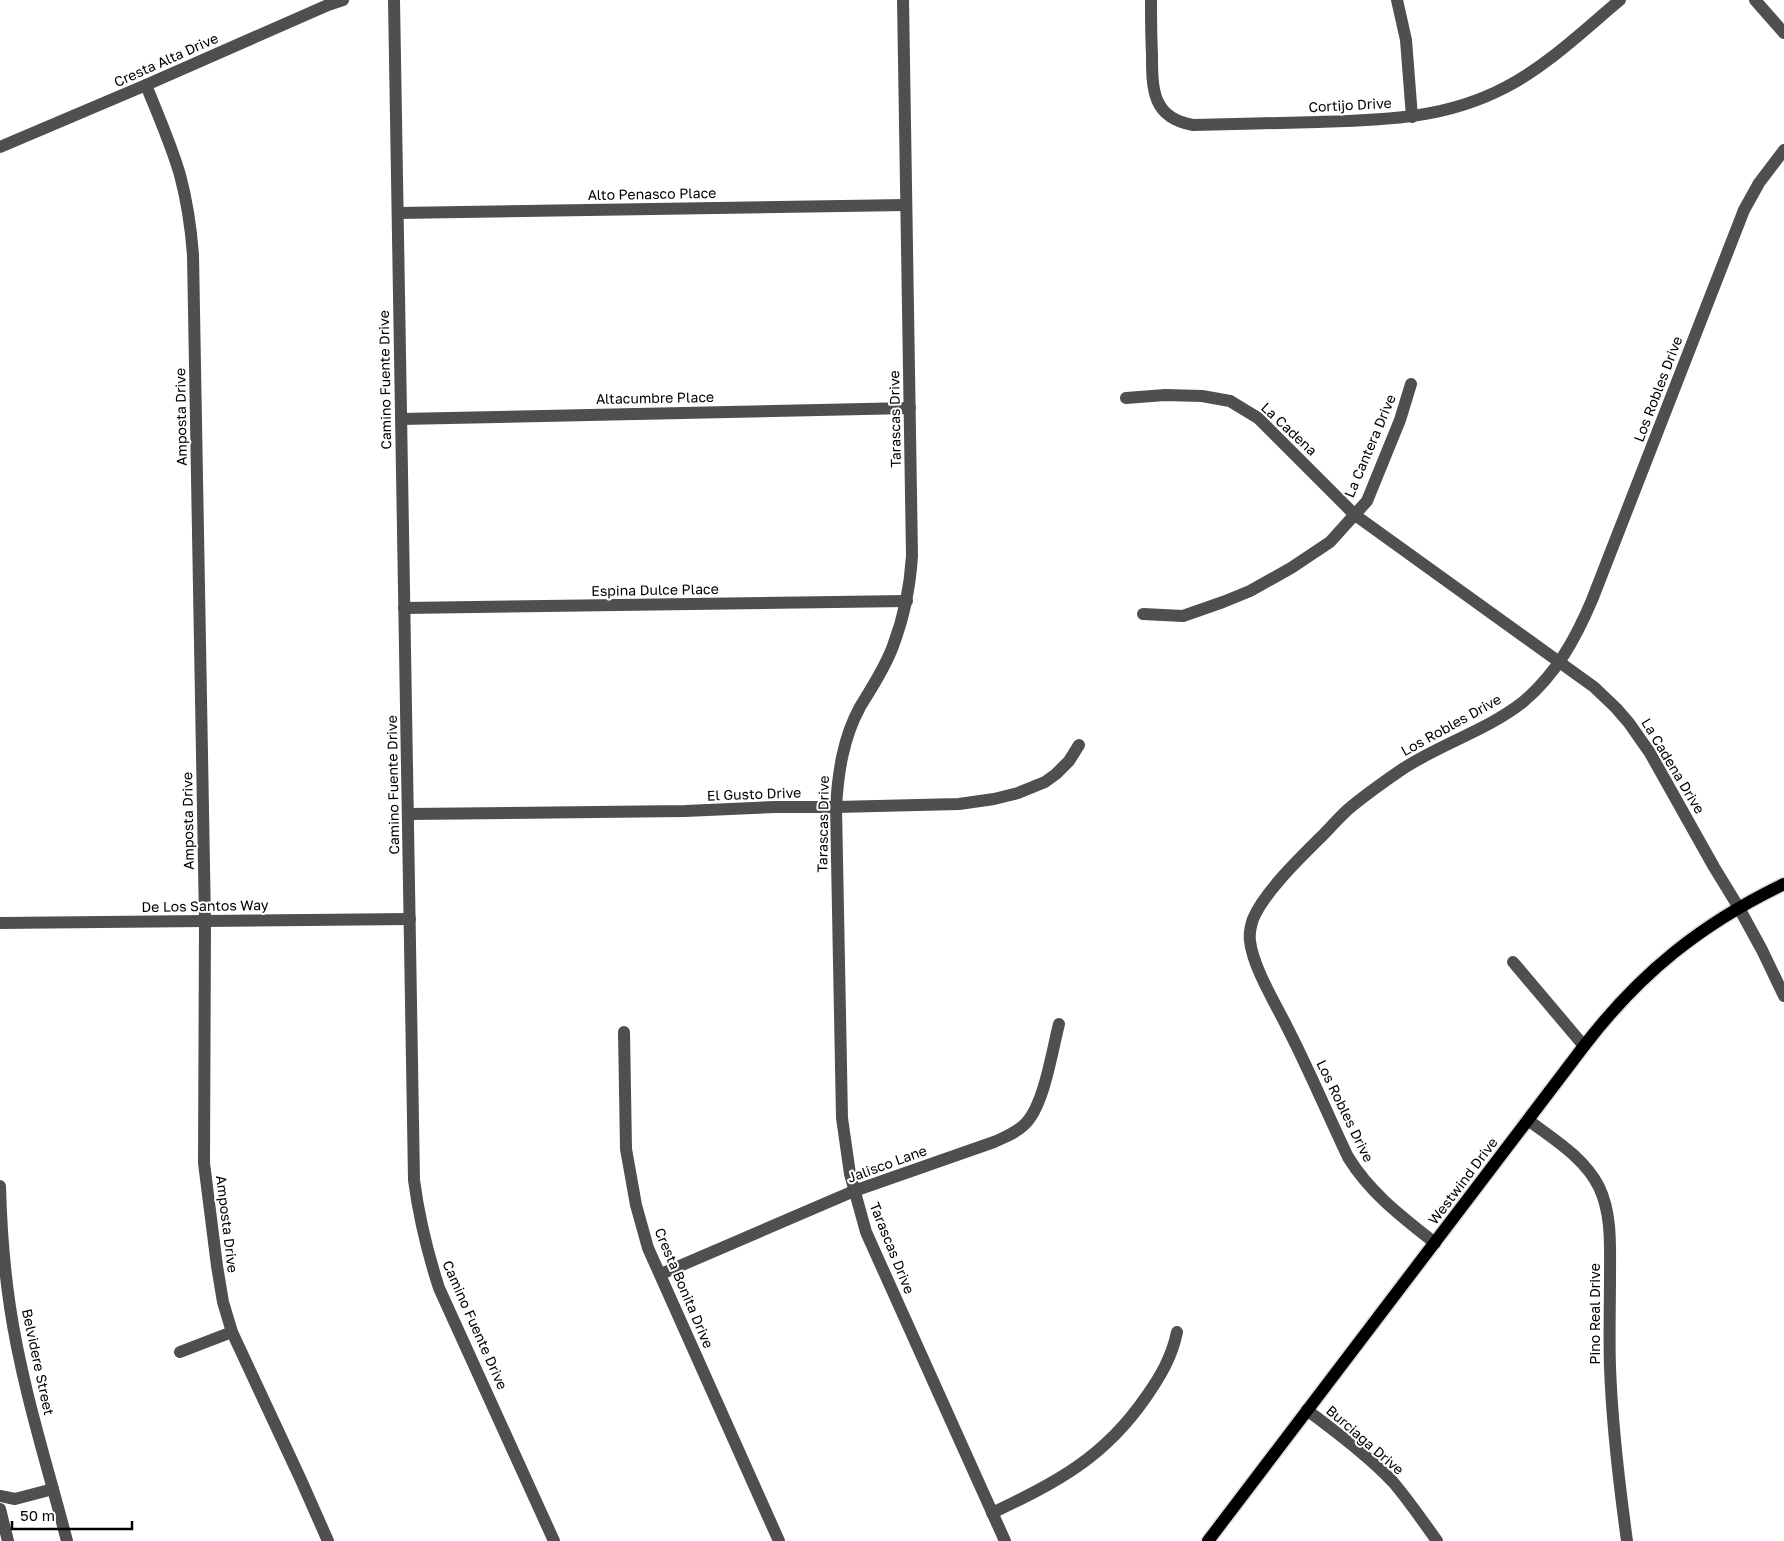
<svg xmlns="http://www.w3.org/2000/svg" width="1784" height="1541" viewBox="0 0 1784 1541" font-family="'Golos Text',sans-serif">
  <rect width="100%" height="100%" fill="#fff"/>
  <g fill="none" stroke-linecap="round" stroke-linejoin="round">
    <defs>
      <path id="major" d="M1208,1541L1584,1046C1640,973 1701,924 1784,884"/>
    </defs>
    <use href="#major" stroke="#dbdbdb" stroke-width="15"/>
    <g stroke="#4f4f4f" stroke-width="12">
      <path d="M394,0L414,1180C419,1218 427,1251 439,1288L554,1541"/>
      <path d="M903,0L912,556C910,587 904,617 893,646C885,668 872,687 860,707C843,738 838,773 836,807L842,1118L850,1174L866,1232L1005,1541"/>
      <path d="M1151,0C1151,18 1151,36 1152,54C1152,89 1152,118 1193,125C1235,124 1276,123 1318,122C1384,120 1446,119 1506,87C1548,65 1584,30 1620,0"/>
      <path d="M1397,0L1406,40L1412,117"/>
      <path d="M1755,0L1784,33"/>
      <path d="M146,85C158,115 171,144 180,175C187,201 191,228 193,255L205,921L204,1163L217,1266L223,1302L232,1332L301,1480L328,1541"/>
      <path d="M0,147L146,85L328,5L343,0"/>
      <path d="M398,213L906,205"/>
      <path d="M1126,398L1165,395L1202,396L1230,401L1258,418L1355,515L1594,687L1616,708L1629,723L1650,753L1714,867L1739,908L1762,950L1784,996"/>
      <path d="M401,419L910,408"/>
      <path d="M404,608L907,601"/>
      <path d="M1143,614L1183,616L1223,602L1250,591L1291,568L1330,542L1367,501L1400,420L1411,384"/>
      <path d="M408,814L685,811L775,807H836L959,804L994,799L1018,793L1045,782L1056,774L1069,761L1079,745"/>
      <path d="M0,923L410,919"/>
      <path d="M1513,962L1584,1046"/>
      <path d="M624,1032L626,1149L636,1205L648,1248L779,1541"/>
      <path d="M1528,1120C1553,1139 1584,1157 1599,1187C1612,1214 1610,1246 1610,1276C1610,1307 1609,1337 1610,1367C1612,1425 1619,1483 1627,1541"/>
      <path d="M0,1186C1,1226 4,1267 10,1307C22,1387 47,1464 67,1541"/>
      <path d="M1435,1243C1402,1217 1370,1193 1348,1157C1328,1115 1310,1072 1289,1031C1277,1006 1253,968 1250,941C1249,934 1251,925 1253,919C1264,892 1302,856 1323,835C1333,825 1342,814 1352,806C1368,793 1385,781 1401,770C1440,744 1486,731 1523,702C1556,674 1575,640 1592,600L1744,210L1759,183L1784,150"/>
      <path d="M661,1274L854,1191L994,1142C1005,1137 1016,1133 1025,1124C1044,1106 1052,1051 1059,1024"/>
      <path d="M180,1352L232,1332"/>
      <path d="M1307,1410C1337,1433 1367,1455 1393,1482C1409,1501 1423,1521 1437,1541"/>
      <path d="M0,1496L15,1499L53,1489"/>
      <path d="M0,1509L8,1541"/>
      <path d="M992,1513C1057,1482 1104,1458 1146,1397C1160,1377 1172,1357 1177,1332"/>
    </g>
    <use href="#major" stroke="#000" stroke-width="12"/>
  </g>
  <g text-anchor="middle" stroke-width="4" stroke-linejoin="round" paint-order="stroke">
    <g font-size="14" fill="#000" stroke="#fff">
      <text transform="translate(166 60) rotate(-24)" y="5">Cresta Alta Drive</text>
      <text transform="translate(1350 105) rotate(-3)" y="5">Cortijo Drive</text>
      <text transform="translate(652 194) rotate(-1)" y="5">Alto Penasco Place</text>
      <text transform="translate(385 380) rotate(-91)" y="5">Camino Fuente Drive</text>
      <text transform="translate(1658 389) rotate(-69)" y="5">Los Robles Drive</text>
      <text transform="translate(655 398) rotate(-1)" y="5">Altacumbre Place</text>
      <text transform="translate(181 417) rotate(-91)" y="5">Amposta Drive</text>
      <text transform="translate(895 419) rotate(-91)" y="5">Tarascas Drive</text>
      <text transform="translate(1289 429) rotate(43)" y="5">La Cadena</text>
      <text transform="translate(1370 446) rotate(-67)" y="5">La Cantera Drive</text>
      <text transform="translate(655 590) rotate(-1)" y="5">Espina Dulce Place</text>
      <text transform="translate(1451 725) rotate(-29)" y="5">Los Robles Drive</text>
      <text transform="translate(1673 766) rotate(59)" y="5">La Cadena Drive</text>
      <text transform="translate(393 785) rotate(-91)" y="5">Camino Fuente Drive</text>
      <text transform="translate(754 794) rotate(-2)" y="5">El Gusto Drive</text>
      <text transform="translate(188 821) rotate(-91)" y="5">Amposta Drive</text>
      <text transform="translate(823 824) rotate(-89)" y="5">Tarascas Drive</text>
      <text transform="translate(205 906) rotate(-1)" y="5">De Los Santos Way</text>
      <text transform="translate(1345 1111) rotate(64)" y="5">Los Robles Drive</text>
      <text transform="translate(887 1164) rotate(-20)" y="5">Jalisco Lane</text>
      <text transform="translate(1463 1181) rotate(-53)" y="5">Westwind Drive</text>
      <text transform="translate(227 1224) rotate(83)" y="5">Amposta Drive</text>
      <text transform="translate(892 1248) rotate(68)" y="5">Tarascas Drive</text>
      <text transform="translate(684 1288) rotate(67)" y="5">Cresta Bonita Drive</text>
      <text transform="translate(1595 1314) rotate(-90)" y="5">Pino Real Drive</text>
      <text transform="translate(475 1325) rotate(66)" y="5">Camino Fuente Drive</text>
      <text transform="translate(38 1362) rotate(78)" y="5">Belvidere Street</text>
      <text transform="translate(1365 1440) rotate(41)" y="5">Burciaga Drive</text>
    </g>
  </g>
  <path d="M12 1521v8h120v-8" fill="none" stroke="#000000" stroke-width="2.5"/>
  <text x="20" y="1521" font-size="15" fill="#000000" stroke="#ffffff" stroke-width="4" paint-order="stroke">50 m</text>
</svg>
